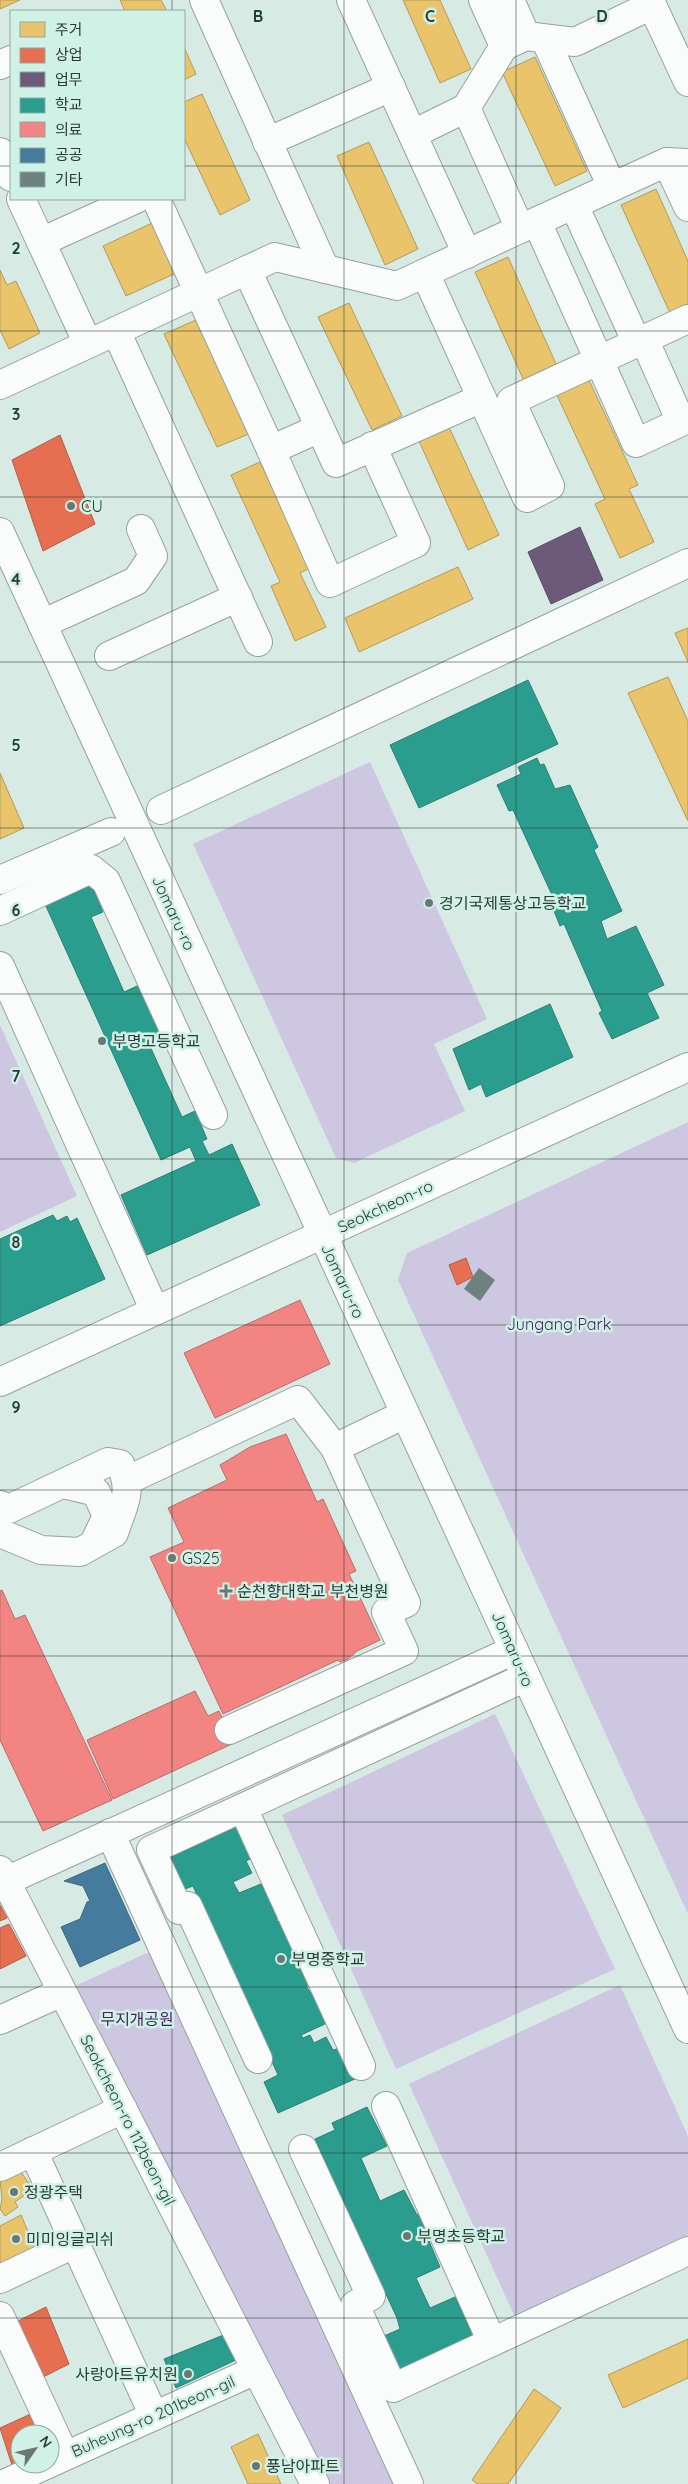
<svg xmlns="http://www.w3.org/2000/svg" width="688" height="2484" viewBox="0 0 688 2484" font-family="Quicksand,'Noto Sans KR',sans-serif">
  <rect width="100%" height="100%" fill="#d8eae4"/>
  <g fill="#cec7e1">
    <path d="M370,762L487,1019L434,1044L465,1111L354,1163L336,1158L193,844Z"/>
    <path d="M0,1025L77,1196L0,1232Z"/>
    <path d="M688,1122V1914L398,1280L407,1253Z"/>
    <path d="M495,1714L615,1969L396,2069L282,1815Z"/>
    <path d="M162,1946L409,2484H316L62,1992Z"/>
    <path d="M620,1985L688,2136V2235L514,2315L409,2084Z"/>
  </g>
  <g fill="#e9c46a" stroke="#b19b5a">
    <path d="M0,0H20L0,9Z"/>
    <path d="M120,0H161L167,11H125Z"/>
    <path d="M403,0H440L471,69L440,83Z"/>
    <path d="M184,47L196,74L184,80Z"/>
    <path d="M535,57L587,171L555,186L502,72Z"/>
    <path d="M202,94L250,200L220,215L184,138V102Z"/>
    <path d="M369,142L418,249L385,265L337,156Z"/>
    <path d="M656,189L688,261V305L670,313L621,205Z"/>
    <path d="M152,223L176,273L126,296L103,246Z"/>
    <path d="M508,257L557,366L524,381L475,272Z"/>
    <path d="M0,270L7,285L16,281L40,333L9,349L0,330Z"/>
    <path d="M349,303L402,416L372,430L318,317Z"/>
    <path d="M196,320L249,434L217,447L164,334Z"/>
    <path d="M588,378L638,485L629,489L654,542L620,558L595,504L605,499L556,393Z"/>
    <path d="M449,427L499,535L468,550L419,441Z"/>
    <path d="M260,462L310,568L300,573L326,627L295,641L271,586L280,582L231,475Z"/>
    <path d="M458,567L473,599L359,652L345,618Z"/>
    <path d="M688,628V662L675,633Z"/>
    <path d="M668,677L688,721V821L628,693Z"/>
    <path d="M0,773L24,828L0,839Z"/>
    <path d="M18,2168L33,2189L15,2202L18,2207L5,2216L0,2209L2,2199L0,2180Z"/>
    <path d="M21,2215L37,2252L0,2269V2226Z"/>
    <path d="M688,2339V2378L623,2408L608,2375Z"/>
    <path d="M534,2389L561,2408L508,2484H478L472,2480Z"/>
    <path d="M258,2434L281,2484H248L231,2447Z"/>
  </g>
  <g fill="#e76f51" stroke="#af5f49">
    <path d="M60,435L95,524L43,551L12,460Z"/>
    <path d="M466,1258L473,1277L457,1285L449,1265Z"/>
    <path d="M0,1905L7,1918L0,1921Z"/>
    <path d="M9,1924L26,1956L0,1969V1928Z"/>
    <path d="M46,2307L69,2364L37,2380L14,2323Z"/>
    <path d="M35,2412L44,2434H20V2464L13,2468L0,2428Z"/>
  </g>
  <path fill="#6d597a" stroke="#5a5066" d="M580,527L603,580L551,604L528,552Z"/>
  <g fill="#2a9d8f" stroke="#2b8074">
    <path d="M528,680L558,744L419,808L390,745Z"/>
    <path d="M537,758L540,765L544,764L555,789L570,785L598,847L594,850L622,911L601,921L607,939L636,926L664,985L647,993L659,1018L612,1039L599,1013L602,1011L564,924L560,926L548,896L552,895L513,810L509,811L497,785L521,774L518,767Z"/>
    <path d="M90,883L103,912L91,917L124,992L146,982L169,1035L149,1044L182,1117L195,1111L207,1139L202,1141L209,1155L232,1144L260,1205L147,1255L121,1195L196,1161L190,1147L161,1160L45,904Z"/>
    <path d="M550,1004L573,1057L486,1097L481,1084L469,1090L453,1049Z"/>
    <path d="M53,1215L57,1221L67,1216L70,1222L77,1218L105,1279L0,1326V1239Z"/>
    <path d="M242,1824L252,1858L246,1861L252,1873L233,1882L239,1893L261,1884L274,1905L277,1922L279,1921L300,1958L297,1960L309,1985L306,1986L322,2010L325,2024L301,2035L303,2038L310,2035L314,2043L326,2037L333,2050L337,2049L339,2044L357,2078L278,2113L264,2082L278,2075L193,1886L177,1892L162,1861Z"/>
    <path d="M367,2107L387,2146L361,2158L380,2201L404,2190L417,2215L424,2212L436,2237L429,2241L440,2267L416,2278L430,2308L455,2297L473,2336L392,2374L384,2336L400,2329L397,2318L315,2139L335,2130L332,2123Z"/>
    <path d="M226,2334L238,2359L176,2388L164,2359Z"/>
  </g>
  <g fill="#f28482" stroke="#b76e6b">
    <path d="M300,1300L330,1364L215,1418L184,1353Z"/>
    <path d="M286,1434L317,1502L323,1499L356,1571L349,1574L380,1640L357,1651L348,1659L340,1662L338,1660L223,1714L150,1557L184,1542L168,1508L227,1480L220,1465L250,1447Z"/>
    <path d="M2,1590L15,1619L25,1615L112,1800L43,1831L0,1740V1591Z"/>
    <path d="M195,1691L208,1716L219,1711L234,1743L113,1799L87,1740Z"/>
  </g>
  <path fill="#457b9d" stroke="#3e687e" d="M105,1863L140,1940L80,1967L61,1927L80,1919L87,1902L90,1901L83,1886L64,1881Z"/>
  <path fill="#6d827d" d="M479,1268L495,1280L480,1301L464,1289Z"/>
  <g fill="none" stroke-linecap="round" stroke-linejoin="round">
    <defs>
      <g id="minor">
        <path d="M204,0L325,269"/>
        <path d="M351,0L467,254"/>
        <path d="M483,0L504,46L466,108L520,229L667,162L688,163"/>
        <path d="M510,0L526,36"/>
        <path d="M645,0L652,5L688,82"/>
        <path d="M545,39L612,187"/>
        <path d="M504,46L526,36L575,42L652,5"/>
        <path d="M0,65L11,60"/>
        <path d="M413,134L466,108"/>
        <path d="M267,142L391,87"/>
        <path d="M0,152L11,177"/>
        <path d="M667,162L688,207"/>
        <path d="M21,199L41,242L136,199"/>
        <path d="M156,199L271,450"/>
        <path d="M574,205L637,343"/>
        <path d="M537,222L636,443L681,422L644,339"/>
        <path d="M520,229L425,273L527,498L550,486L511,401L688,319"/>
        <path d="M41,242L88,344L247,270"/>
        <path d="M116,331L258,642"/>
        <path d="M0,385L88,344"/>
        <path d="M320,428L247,270L275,257L397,286L425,273"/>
        <path d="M372,446L416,543L330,583L271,450L320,428L336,463L482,398"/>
        <path d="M0,532L688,2029"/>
        <path d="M42,624L136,581L153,556L141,529"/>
        <path d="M109,656L238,597"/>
        <path d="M161,810L688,563"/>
        <path d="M0,880L111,832"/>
        <path d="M0,911L91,869L106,881L213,1115"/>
        <path d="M0,966L155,1311"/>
        <path d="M0,1382L688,1067"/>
        <path d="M128,1480L298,1400L335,1448"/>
        <path d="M63,1484L96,1492L107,1516L96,1539"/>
        <path d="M0,1505L9,1509L108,1462L120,1464C134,1492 123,1505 114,1533L80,1552L41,1550L0,1533"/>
        <path d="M229,1730L404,1651L386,1612L406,1603L335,1448L405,1414"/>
        <path d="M243,1808L361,2066"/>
        <path d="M110,1833L409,2484"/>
        <path d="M0,1870L315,2484"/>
        <path d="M6,1881L514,1650"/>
        <path d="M0,2020L62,1992"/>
        <path d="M258,2059L188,1906L179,1910L151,1850L526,1677"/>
        <path d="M386,2106L492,2342"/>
        <path d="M303,2149L371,2296L355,2305L393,2388L688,2251"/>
        <path d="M33,2151L154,2416"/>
        <path d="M0,2167L123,2109"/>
        <path d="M0,2279L76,2243"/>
        <path d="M0,2316L65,2456"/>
        <path d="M50,2463L256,2370"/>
        <path d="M4,2484L48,2464"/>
      </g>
    </defs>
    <use href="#minor" stroke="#94a29e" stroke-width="30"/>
    <use href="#minor" stroke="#f9fcfb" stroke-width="28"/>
  </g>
  <path fill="none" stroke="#2d3b36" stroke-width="1" stroke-opacity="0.55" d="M172,0V11M344,0V2484M516,0V2484M0,166H11M184,166H688M172,199V2484M0,331H688M0,497H688M0,662H688M0,828H688M0,994H688M0,1159H688M0,1325H688M0,1490H688M0,1656H688M0,1822H688M0,1987H688M0,2153H688M0,2318H688"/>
  <g fill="#697873" stroke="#d0f2e6" stroke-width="2">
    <circle cx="71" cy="506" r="5"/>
    <circle cx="429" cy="903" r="5"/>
    <circle cx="102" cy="1041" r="5"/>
    <circle cx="172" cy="1558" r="5"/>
    <path d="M223.5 1583.5h5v5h5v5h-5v5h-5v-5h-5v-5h5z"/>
    <circle cx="281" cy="1959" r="5"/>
    <circle cx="14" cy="2192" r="5"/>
    <circle cx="407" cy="2236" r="5"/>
    <circle cx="16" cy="2239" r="5"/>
    <circle cx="188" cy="2374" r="5"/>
    <circle cx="256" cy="2466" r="5"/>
  </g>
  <g text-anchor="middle" stroke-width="5" stroke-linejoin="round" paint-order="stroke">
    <g font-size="16" fill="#2d3b36" stroke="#d0f2e6" text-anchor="start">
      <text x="81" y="512">CU</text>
      <text x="439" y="909">경기국제통상고등학교</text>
      <text x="112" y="1047">부명고등학교</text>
      <text x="182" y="1564">GS25</text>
      <text x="237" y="1597">순천향대학교 부천병원</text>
      <text x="291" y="1965">부명중학교</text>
      <text x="24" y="2198">정광주택</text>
      <text x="417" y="2242">부명초등학교</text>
      <text x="26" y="2245">미미잉글리쉬</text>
      <text x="178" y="2380" text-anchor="end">사랑아트유치원</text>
      <text x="266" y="2472">풍남아파트</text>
    </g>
    <g font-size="16" fill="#2d3b36" stroke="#d0f2e6">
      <text transform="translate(174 913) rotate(65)" y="6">Jomaru-ro</text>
      <text transform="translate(385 1206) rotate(-25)" y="6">Seokcheon-ro</text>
      <text transform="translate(343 1281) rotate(65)" y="6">Jomaru-ro</text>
      <text transform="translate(513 1649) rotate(66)" y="6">Jomaru-ro</text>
      <text transform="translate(128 2120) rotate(63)" y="6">Seokcheon-ro 112beon-gil</text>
      <text transform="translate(153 2416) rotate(-24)" y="6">Buheung-ro 201beon-gil</text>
    </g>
    <g font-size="16" fill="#451f61" stroke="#d0f2e6">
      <text x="559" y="1330">Jungang Park</text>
      <text x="137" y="2025">무지개공원</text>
    </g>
  </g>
  <g font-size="16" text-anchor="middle" font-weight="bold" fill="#2d3b36" stroke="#d0f2e6" stroke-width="5" stroke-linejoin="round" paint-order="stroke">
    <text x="258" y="22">B</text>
    <text x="430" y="22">C</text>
    <text x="602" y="22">D</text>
    <text x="16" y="254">2</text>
    <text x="16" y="420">3</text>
    <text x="16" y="585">4</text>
    <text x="16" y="751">5</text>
    <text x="16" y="916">6</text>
    <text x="16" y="1082">7</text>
    <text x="16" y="1248">8</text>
    <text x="16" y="1413">9</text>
  </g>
  <rect x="10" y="10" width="175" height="190" fill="#d0f2e6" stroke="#8fa9a0"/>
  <rect x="20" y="22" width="25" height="15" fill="#e9c46a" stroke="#8fa9a0"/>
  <text x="55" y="35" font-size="15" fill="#2d3b36">주거</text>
  <rect x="20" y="48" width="25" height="15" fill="#e76f51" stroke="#8fa9a0"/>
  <text x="55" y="60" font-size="15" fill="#2d3b36">상업</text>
  <rect x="20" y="72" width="25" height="15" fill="#6d597a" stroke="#8fa9a0"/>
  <text x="55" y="85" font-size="15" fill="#2d3b36">업무</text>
  <rect x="20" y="98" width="25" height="15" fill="#2a9d8f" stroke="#8fa9a0"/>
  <text x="55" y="110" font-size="15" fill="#2d3b36">학교</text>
  <rect x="20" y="122" width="25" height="15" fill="#f28482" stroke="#8fa9a0"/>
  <text x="55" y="135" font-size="15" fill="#2d3b36">의료</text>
  <rect x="20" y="148" width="25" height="15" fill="#457b9d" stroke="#8fa9a0"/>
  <text x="55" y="160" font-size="15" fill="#2d3b36">공공</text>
  <rect x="20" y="172" width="25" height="15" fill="#6d827d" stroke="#8fa9a0"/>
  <text x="55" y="185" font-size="15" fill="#2d3b36">기타</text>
  <g transform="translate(35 2449) rotate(56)"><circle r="24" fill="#d0f2e6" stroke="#8fa9a0"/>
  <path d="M0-4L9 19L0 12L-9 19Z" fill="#697873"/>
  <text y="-8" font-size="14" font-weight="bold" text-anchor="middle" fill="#2d3b36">N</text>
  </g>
</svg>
